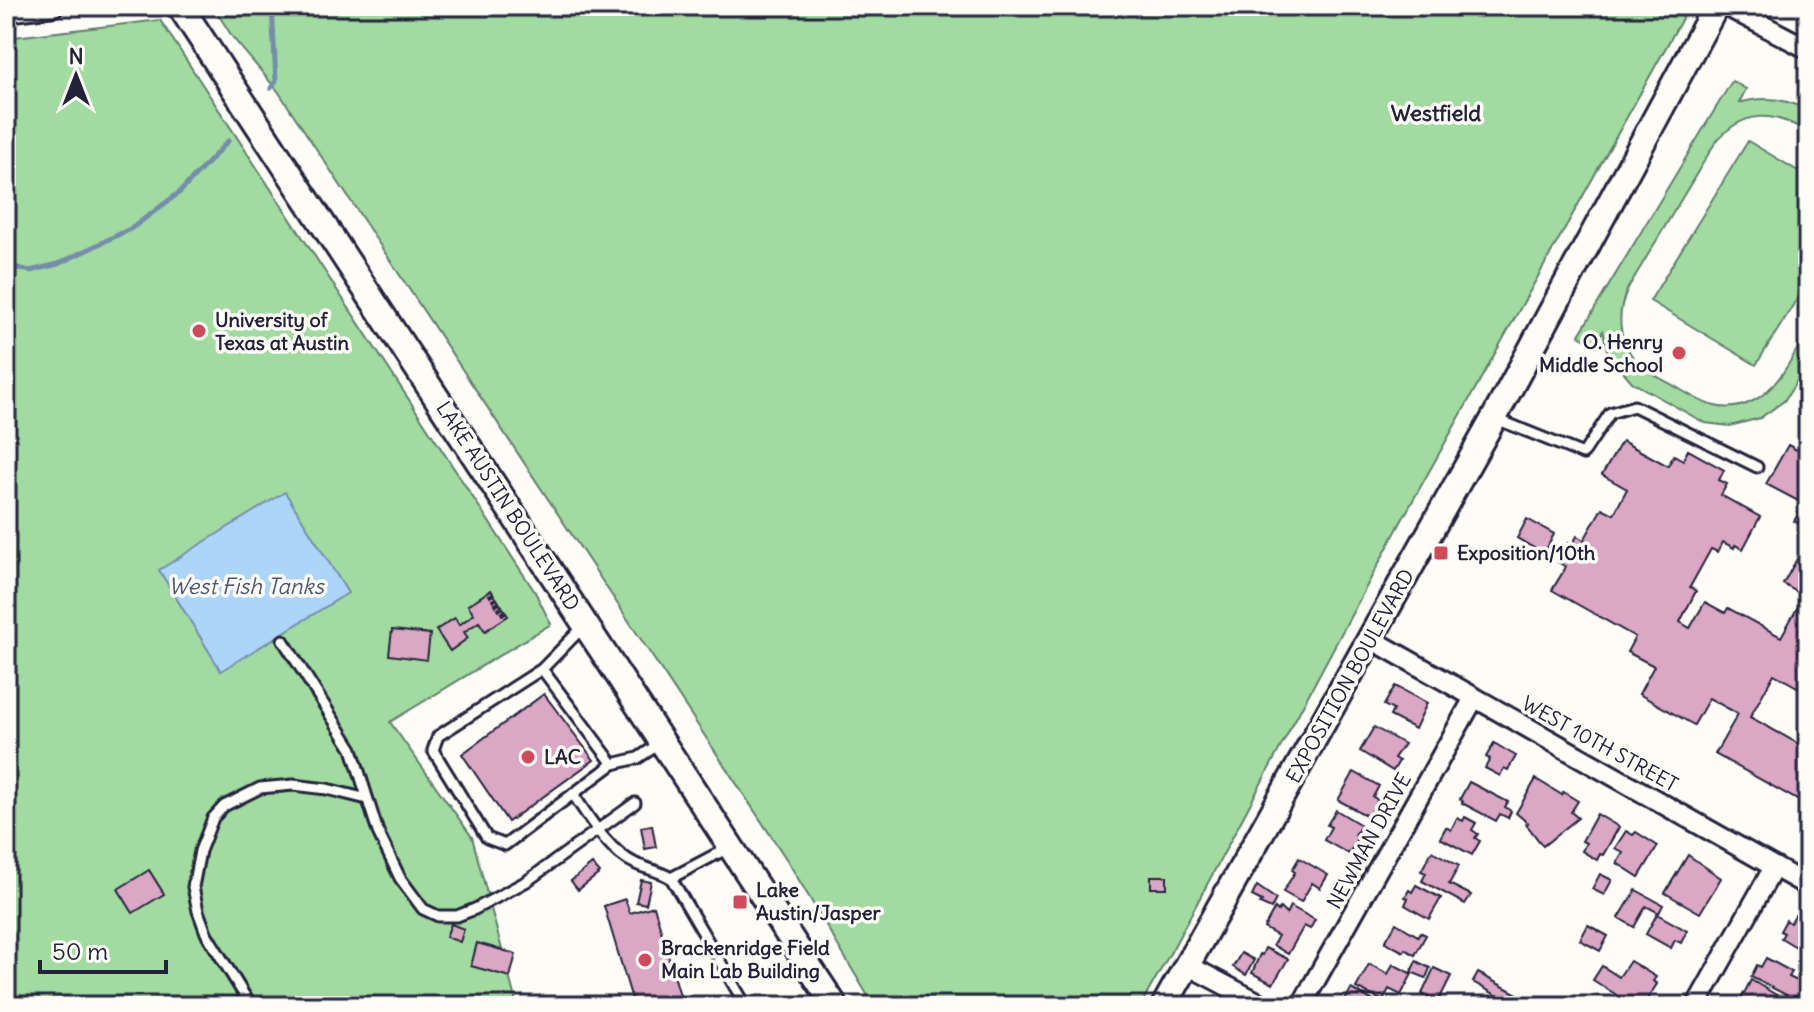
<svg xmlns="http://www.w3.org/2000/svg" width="1814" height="1012" viewBox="0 0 1814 1012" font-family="Delius,sans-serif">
  <rect width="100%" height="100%" fill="#fdfcf7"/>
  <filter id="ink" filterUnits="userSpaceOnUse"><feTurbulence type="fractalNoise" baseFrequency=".0125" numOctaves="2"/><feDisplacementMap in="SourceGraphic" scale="16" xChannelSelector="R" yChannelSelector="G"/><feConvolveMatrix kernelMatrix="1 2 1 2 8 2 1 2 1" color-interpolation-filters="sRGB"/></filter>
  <g filter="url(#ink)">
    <g fill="#a1dba0" stroke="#627e6e" stroke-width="2">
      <path d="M213,6H1689L1402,520L1172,950L1140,1006H874L787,860L278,91L233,38Z"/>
      <path d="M160,20L535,592L551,624L390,722L472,837L517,1006H6V38Z"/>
      <path d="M1732,81L1746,89L1739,103C1763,96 1786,98 1808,111V132C1773,111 1743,109 1715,143L1628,288C1615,315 1618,346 1642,366C1652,375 1666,381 1678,388C1702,403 1724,416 1753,401C1780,387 1793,355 1808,330V364L1784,401L1760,418L1730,426L1705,423L1632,382L1614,361L1607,350L1603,331L1594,344L1579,335Z"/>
      <path d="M1748,141L1808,177V281L1756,365L1650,301Z"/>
    </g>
    <path fill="#acd5f7" stroke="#758dac" stroke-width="2" d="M285,492L348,593L221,671L159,570Z"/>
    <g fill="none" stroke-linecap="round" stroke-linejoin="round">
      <g stroke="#758dac" stroke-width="5">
        <path d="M271,88L276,81L272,6"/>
        <path d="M6,265L30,271L58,264L132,228L180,192L228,141"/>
      </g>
    </g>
    <g fill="#daa7c4" stroke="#22223b" stroke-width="2">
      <path d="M1622,441L1668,466L1674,455L1683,460L1688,450L1724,470L1719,480L1727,484L1721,495L1760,517L1743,549L1735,545L1734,548L1723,542L1718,552L1711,549L1690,587L1696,591L1680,622L1690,628L1705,602L1725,613L1728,608L1781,637L1804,596L1783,584L1808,539V614L1799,630L1808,635V693L1774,674L1750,717L1808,749V806L1715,754L1738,714L1709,698L1694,725L1639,694L1654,666L1627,652L1635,637L1552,590L1566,567L1558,562L1569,543L1572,545L1577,536L1584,540L1602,508L1614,514L1627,489L1602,475Z"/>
      <path d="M1788,445L1808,456V528L1794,521L1804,504L1766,484Z"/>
      <path d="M1527,519L1554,534L1544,554L1517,538Z"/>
      <path d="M491,590L493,593L489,595L490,597L494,595L496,598L492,600L493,602L497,599L499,602L495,604L496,606L500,604L502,606L498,609L499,611L503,608L505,611L501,613L502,615L506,613L508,616L485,631L479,622L464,632L468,638L450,651L436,630L455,618L459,625L474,614L468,605Z"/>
      <path d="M392,630L430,634L427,660L389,655Z"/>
      <path d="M1395,686L1427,703L1415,729L1390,716L1393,710L1384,705Z"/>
      <path d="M544,694L594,760L508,822L462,754Z"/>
      <path d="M1374,727L1404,744L1394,758L1399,761L1393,771L1360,751Z"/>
      <path d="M1494,743L1516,756L1508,770L1504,768L1500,776L1485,768L1490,759L1486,757Z"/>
      <path d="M1354,772L1379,786L1373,797L1378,800L1369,817L1338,800Z"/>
      <path d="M1536,779L1562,795L1563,792L1578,801L1571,812L1578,818L1543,846L1526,824L1528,823L1516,813Z"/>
      <path d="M1469,782L1508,802L1505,807L1511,811L1508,818L1500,814L1496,821L1462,803L1463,801L1460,799Z"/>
      <path d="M1336,810L1361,825L1355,835L1358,837L1349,854L1324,840L1331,827L1327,825Z"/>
      <path d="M1597,814L1619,827L1603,855L1600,854L1597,860L1582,851L1586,843L1582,841Z"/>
      <path d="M1465,817L1476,823L1472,830L1478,834L1475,838L1480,841L1472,855L1440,838L1446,827L1451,830L1457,818L1463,821Z"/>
      <path d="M652,825L656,847L645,849L641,827Z"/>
      <path d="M1626,831L1633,835L1636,832L1658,846L1639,877L1617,863L1623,853L1615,848Z"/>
      <path d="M1432,851L1459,866L1449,884L1471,895L1465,904L1422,881L1426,873L1421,871Z"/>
      <path d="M1688,855L1721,878L1700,913L1665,893Z"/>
      <path d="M1299,858L1328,875L1320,888L1312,883L1301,902L1283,892L1295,872L1292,870Z"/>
      <path d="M592,864L600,873L578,890L571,881Z"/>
      <path d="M149,870L164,894L133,913L118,889Z"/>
      <path d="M1600,874L1612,880L1604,895L1592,889Z"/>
      <rect x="1151" y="876" width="16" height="12"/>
      <path d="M641,880L651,882L646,904L636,902Z"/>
      <path d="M1416,885L1441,898L1429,919L1405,905L1408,898L1405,897L1409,890L1412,892Z"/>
      <path d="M1257,886L1276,899L1271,909L1260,904L1262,901L1252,896Z"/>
      <path d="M1636,890L1663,905L1659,913L1646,906L1634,927L1619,918Z"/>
      <path d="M625,899L630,913L654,906L683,1006H634L604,906Z"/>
      <path d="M1290,906L1315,920L1310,929L1304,926L1288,954L1273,945L1278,936L1264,928L1275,908L1278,911L1280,908L1286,914Z"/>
      <path d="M1657,914L1687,931L1681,943L1675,940L1671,948L1646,934Z"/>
      <path d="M1796,914L1808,921V954L1781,938L1784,933L1780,931L1786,920L1790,923Z"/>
      <path d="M1396,923L1418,936L1420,932L1426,935L1415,955L1405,949L1404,952L1385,942Z"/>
      <path d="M451,924L464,929L460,942L446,937Z"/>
      <path d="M1588,925L1608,936L1600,951L1580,940Z"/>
      <path d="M477,943L516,954L510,977L471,966Z"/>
      <path d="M1265,948L1288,959L1273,984L1252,973L1260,954L1262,955Z"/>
      <path d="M1241,953L1254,960L1246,975L1233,967Z"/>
      <path d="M1766,958L1792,972L1789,977L1804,984L1796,1000L1751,977L1757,965L1761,967Z"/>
      <path d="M1416,961L1430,968L1426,978L1411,972Z"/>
      <path d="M1630,961L1656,977L1653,981L1657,984L1643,1006H1634L1593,980L1602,966L1619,977Z"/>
      <path d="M1369,964L1388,974L1393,964L1412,974L1401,995L1389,989L1383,1001L1356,988Z"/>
      <path d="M1434,968L1451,976L1438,1002L1422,994Z"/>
      <path d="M1478,973L1521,996L1516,1006L1473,982Z"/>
      <path d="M1751,980L1790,1003L1788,1006H1744L1739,1003Z"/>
      <path d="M1351,989L1383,1006H1342Z"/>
    </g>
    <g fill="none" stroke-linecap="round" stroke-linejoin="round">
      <defs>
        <g id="service">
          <path d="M1494,418L1583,454L1610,413L1634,406L1757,467"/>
          <path d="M583,627L542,669L438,736L433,750L487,838L505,845L613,764L638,758L662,742"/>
          <path d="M283,640L352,749L378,832L400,878L423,909L438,916H457L475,909L527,881L635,803"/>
          <path d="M542,669L613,764"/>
          <path d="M573,794C590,819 608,851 636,864C648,869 659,871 671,878L746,1006"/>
          <path d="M671,878L728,848"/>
          <path d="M251,1006L206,933L198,911L193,887L200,851L213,818L224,806L260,788L293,785L327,789L367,799"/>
        </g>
        <g id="minor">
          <path d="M1726,6L1808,49"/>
          <path d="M6,12L54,6"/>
          <path d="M1371,639L1808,886"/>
          <path d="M1187,965L1265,1006"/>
          <path d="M1301,1006L1474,698"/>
          <path d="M1696,1006L1774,867"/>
        </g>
        <g id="tertiary">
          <path d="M180,6L835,1006"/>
          <path d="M1164,1006L1494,418L1716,6"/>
        </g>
      </defs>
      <use href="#service" stroke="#22223b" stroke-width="15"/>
      <use href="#minor" stroke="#22223b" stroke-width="24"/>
      <use href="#tertiary" stroke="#22223b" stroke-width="30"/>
      <use href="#service" stroke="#fdfcf7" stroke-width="9"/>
      <use href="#minor" stroke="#fdfcf7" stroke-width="18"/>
      <use href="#tertiary" stroke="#fdfcf7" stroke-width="24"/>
    </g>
  </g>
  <g fill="#d1495b" stroke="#fdfcf7" stroke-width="3">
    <circle cx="199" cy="331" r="8"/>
    <circle cx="1679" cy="353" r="8"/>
    <rect x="1433" y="545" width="16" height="16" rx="4"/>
    <circle cx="528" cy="757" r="8"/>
    <rect x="732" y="894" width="16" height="16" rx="4"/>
    <circle cx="645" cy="960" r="8"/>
  </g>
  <g text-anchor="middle" stroke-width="7" stroke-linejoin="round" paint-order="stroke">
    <g font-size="20" font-weight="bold" fill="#22223b" stroke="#fdfcf7" text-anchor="start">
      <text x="215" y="327">University of<tspan x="215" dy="23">Texas at Austin</tspan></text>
      <text x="1663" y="349" text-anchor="end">O. Henry<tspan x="1663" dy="23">Middle School</tspan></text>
      <text x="1457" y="560">Exposition/10th</text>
      <text x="544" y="764">LAC</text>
      <text x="756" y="897">Lake<tspan x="756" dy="23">Austin/Jasper</tspan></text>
      <text x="661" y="955">Brackenridge Field<tspan x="661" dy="23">Main Lab Building</tspan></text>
    </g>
    <g font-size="20" fill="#22223b" stroke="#fdfcf7">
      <text transform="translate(508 506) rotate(57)" y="7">LAKE AUSTIN BOULEVARD</text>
      <text transform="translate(1350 676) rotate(-61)" y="7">EXPOSITION BOULEVARD</text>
      <text transform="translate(1600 744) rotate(29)" y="7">WEST 10TH STREET</text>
      <text transform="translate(1369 841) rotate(-61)" y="7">NEWMAN DRIVE</text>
    </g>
    <g font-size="22" font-weight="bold" fill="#22223b" stroke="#fdfcf7">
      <text x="1436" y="121">Westfield</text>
    </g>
    <g font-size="22" font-style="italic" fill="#4b5873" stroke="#fdfcf7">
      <text x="246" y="594">West Fish Tanks</text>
    </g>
  </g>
  <rect width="1814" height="1012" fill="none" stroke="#fdfcf7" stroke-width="32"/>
  <rect x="16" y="16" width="1782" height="980" fill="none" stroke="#22223b" stroke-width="3" filter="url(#ink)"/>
  <g transform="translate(76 76)" stroke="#fdfcf7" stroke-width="6" paint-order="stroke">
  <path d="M0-6L14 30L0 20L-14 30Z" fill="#22223b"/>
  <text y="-12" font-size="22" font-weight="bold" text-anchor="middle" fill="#22223b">N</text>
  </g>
  <path d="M40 960v12h126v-12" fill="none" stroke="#22223b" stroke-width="4"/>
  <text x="52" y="960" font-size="24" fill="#22223b" stroke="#fdfcf7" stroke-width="6" paint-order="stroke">50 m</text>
</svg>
